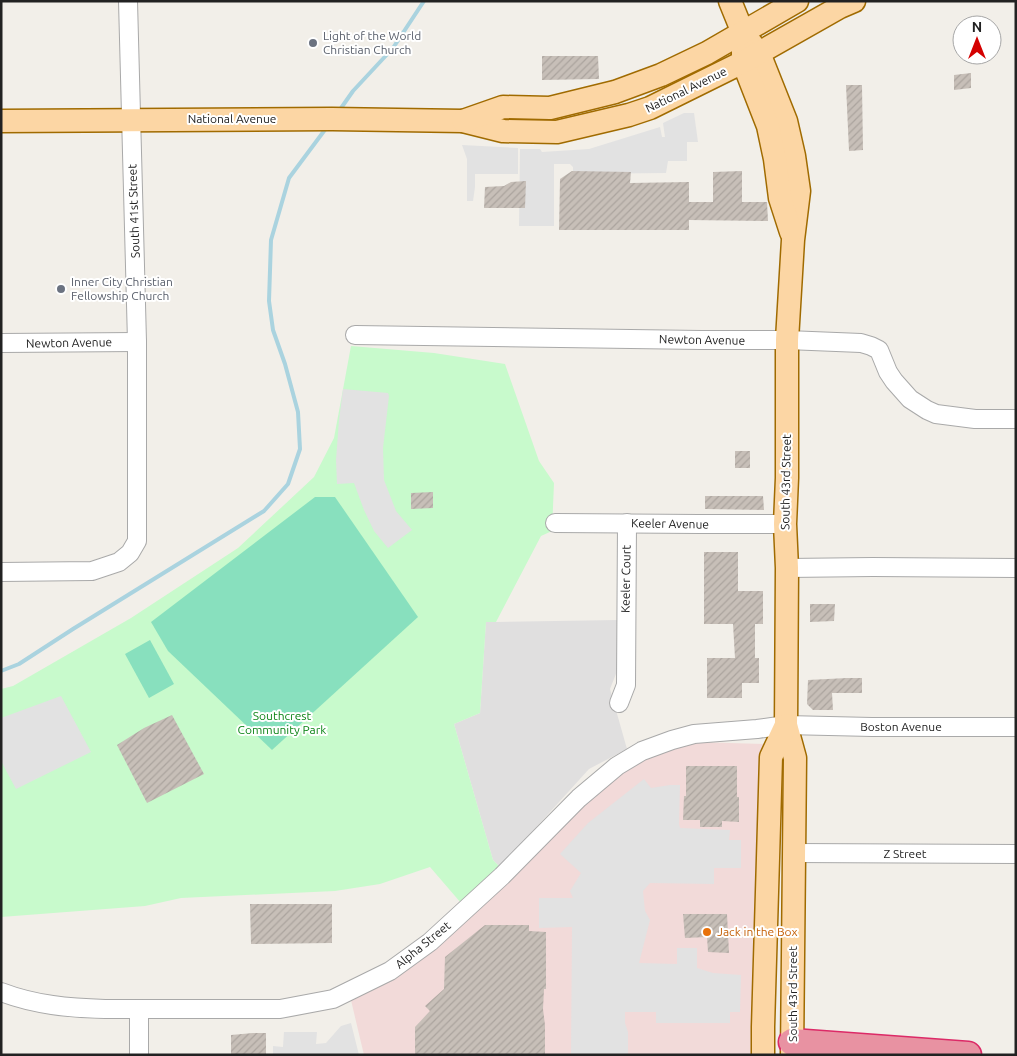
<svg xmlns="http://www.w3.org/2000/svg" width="1017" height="1056" viewBox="0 0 1017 1056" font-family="Ubuntu,sans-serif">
  <defs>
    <pattern id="building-hatch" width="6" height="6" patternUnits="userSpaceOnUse" patternTransform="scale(1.25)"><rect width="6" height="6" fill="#c7bfb8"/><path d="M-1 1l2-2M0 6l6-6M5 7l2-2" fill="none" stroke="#aba49e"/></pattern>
  </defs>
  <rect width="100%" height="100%" fill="#f2efe9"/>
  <path fill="#e0dfdf" d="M618,620L623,656L610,689L627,749L589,769L500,867L493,860L454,724L480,713L486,621L496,622Z"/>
  <path fill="#f2dad9" d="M695,742L767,744V1055H364L350,996L415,963L554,832L603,782L639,758Z"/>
  <path fill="#c8facc" d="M351,346L434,353L505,364L539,461L554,483L552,531L541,536L496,622H486L480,713L454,724L493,860L500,867L461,903L430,867L380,884L335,891L181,898L145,906L1,917V689L13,686L131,618L238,548L314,477L334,438Z"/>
  <g fill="#88e0be">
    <path d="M315,497H335L418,617L272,750L168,651L151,622Z"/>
    <path d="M150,640L174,684L149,698L125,654Z"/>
  </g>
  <g fill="#e2e2e2">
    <path d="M684,113H694L698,142H687V161H668L666,173L573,174V167L570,164H554V226H519L520,149H540L542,152L589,149L660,127L662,137H665L663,123Z"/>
    <path d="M462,145L518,148V174H475V187L473,201H467V159Z"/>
    <path d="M343,389L388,393L389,396L383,448L384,480L396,511L412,530L388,548L374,531L364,510L354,483L337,484L336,460L339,420Z"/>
    <path d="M61,696L91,752L16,789L1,761V718Z"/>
    <path d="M644,779L651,788L670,785H680L679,824L680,828L730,830L729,840H741V868H714V884L650,883L643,891L645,911L650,920L639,963L677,964V948H697V968L713,973L741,975L740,1012H730V1023H656V1012H625V1023L628,1032V1055H571L572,927L539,928V898H573L570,891L581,873L560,854L588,823Z"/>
    <path d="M351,1023L359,1055H273V1046L283,1047L284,1032H317L316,1044L326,1043L341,1026Z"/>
  </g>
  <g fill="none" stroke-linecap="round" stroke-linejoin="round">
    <g stroke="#aad3df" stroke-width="4">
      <path d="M339,111L353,91L393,48L424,1"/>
      <path d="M1,671L19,664L73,629L264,511L288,484L300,449L298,412L285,364L273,330L269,301L271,240L289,178L327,127"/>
    </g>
  </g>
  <g fill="url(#building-hatch)">
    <path d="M542,56H598L599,79L542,80Z"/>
    <path d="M971,73V88L954,90V75Z"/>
    <path d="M846,85H862L863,150L849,151Z"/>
    <path d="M572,171L631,172L630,183L689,182V202H713V172L742,171V202H767L768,221L689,220V230H559L560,179Z"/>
    <path d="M526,181L525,208H484L485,187L504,186L511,182Z"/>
    <rect x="735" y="451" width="15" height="17"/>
    <path d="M433,492V508L411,509V493Z"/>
    <path d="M705,496H763L764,510L705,509Z"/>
    <path d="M704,552H738V591H763V624H755V658H759V683H742V698H707V658H735L733,624H704Z"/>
    <path d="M810,604H835L834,621L810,622Z"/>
    <path d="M847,678H862V693H832L833,710H813L807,704L808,680Z"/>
    <path d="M172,715L204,774L147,803L117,745L144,728Z"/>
    <path d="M686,766H737V797H739V822L722,821V827H700V820H683L684,796H686Z"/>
    <path d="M250,904H332V943L251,944Z"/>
    <path d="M683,914H727L729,953L708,952L707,937L685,938Z"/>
    <path d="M485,925H529V931L546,932V989H544L543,1009L545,1025V1055H415V1027L430,1011L425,1006L444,989L445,957Z"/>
    <path d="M253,1033H266V1055H231V1035Z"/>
  </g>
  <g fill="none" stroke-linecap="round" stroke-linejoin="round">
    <defs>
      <g id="minor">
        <path d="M355,335L701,340H787L861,343L871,346L879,350L888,372L894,381L910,399L927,410L936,414L975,419H1016"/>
        <path d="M1,343L137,342"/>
        <path d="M555,523L699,524H785"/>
        <path d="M787,568L873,567L1016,568"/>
        <path d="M1,572L92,571L119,562L130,553L137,541V342L128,1"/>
        <path d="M619,703L626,685L627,523"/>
        <path d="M793,853L1016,854"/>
        <path d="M1,992C35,1005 69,1008 105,1009H280L333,999L390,971L430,942L502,876L579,798L617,766L642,751L672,740L694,734L757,729L786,725L872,727H1016"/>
        <path d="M139,1009V1055"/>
      </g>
      <g id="major">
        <path d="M730,1L743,33L759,53L786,121L794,156L799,191L793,240L787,340V478L785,524L787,568L786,725L795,758L792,1055"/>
        <path d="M743,47V62L768,126L775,159L780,198L791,232"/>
        <path d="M1,121L332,119L463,121L503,131L557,132L629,115L650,108L743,62L840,7L854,1"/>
        <path d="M463,121L503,107L550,108L615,92L661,75L707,53L797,1"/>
        <path d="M763,1055V1027L771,757L786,725"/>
      </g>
      <path id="highway" d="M792,1042L968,1055"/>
    </defs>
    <use href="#minor" stroke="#a9a9a9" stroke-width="20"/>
    <use href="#major" stroke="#a06b00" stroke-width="25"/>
    <use href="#highway" stroke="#dc2a67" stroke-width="29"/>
    <use href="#minor" stroke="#fff" stroke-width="18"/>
    <use href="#major" stroke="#fcd6a4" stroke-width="22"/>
    <use href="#highway" stroke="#e892a2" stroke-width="26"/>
  </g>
  <g fill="#6b7280" stroke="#fff" stroke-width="2">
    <circle cx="313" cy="43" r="5"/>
    <circle cx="61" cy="289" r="5"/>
  </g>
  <circle fill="#e8710a" stroke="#fff" stroke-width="2" cx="707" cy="932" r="5"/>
  <g text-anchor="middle" stroke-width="4" stroke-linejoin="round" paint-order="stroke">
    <g font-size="12" fill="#5b616d" stroke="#fff" text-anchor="start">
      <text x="323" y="40">Light of the World<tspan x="323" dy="14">Christian Church</tspan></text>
      <text x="71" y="286">Inner City Christian<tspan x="71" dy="14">Fellowship Church</tspan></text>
    </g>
    <g font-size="12" fill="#222" stroke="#fff">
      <text transform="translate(686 90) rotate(-26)" y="4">National Avenue</text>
      <text x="232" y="123">National Avenue</text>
      <text transform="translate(134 211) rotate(-92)" y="4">South 41st Street</text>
      <text transform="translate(702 340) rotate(1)" y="4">Newton Avenue</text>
      <text transform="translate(69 343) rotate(-1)" y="4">Newton Avenue</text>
      <text transform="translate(786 482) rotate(-89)" y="4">South 43rd Street</text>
      <text transform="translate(670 524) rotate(1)" y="4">Keeler Avenue</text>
      <text transform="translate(626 579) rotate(-89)" y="4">Keeler Court</text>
      <text x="901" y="731">Boston Avenue</text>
      <text x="905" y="858">Z Street</text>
      <text transform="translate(423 945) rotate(-39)" y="4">Alpha Street</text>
      <text transform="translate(793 994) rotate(-90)" y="4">South 43rd Street</text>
    </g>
    <g font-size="12" fill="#0c8416" stroke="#fff">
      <text x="282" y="720">Southcrest<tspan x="282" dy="14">Community Park</tspan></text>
    </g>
    <g font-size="12" fill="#c56008" stroke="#fff" text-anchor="start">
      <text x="717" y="936">Jack in the Box</text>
    </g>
  </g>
  <rect width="1017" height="1056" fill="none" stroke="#222222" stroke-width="5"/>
  <g transform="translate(977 40)"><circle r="24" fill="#ffffff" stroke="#a7a7a7"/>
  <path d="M0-4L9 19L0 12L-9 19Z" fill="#d40000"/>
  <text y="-8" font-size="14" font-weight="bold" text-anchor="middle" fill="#222222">N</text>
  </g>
</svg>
